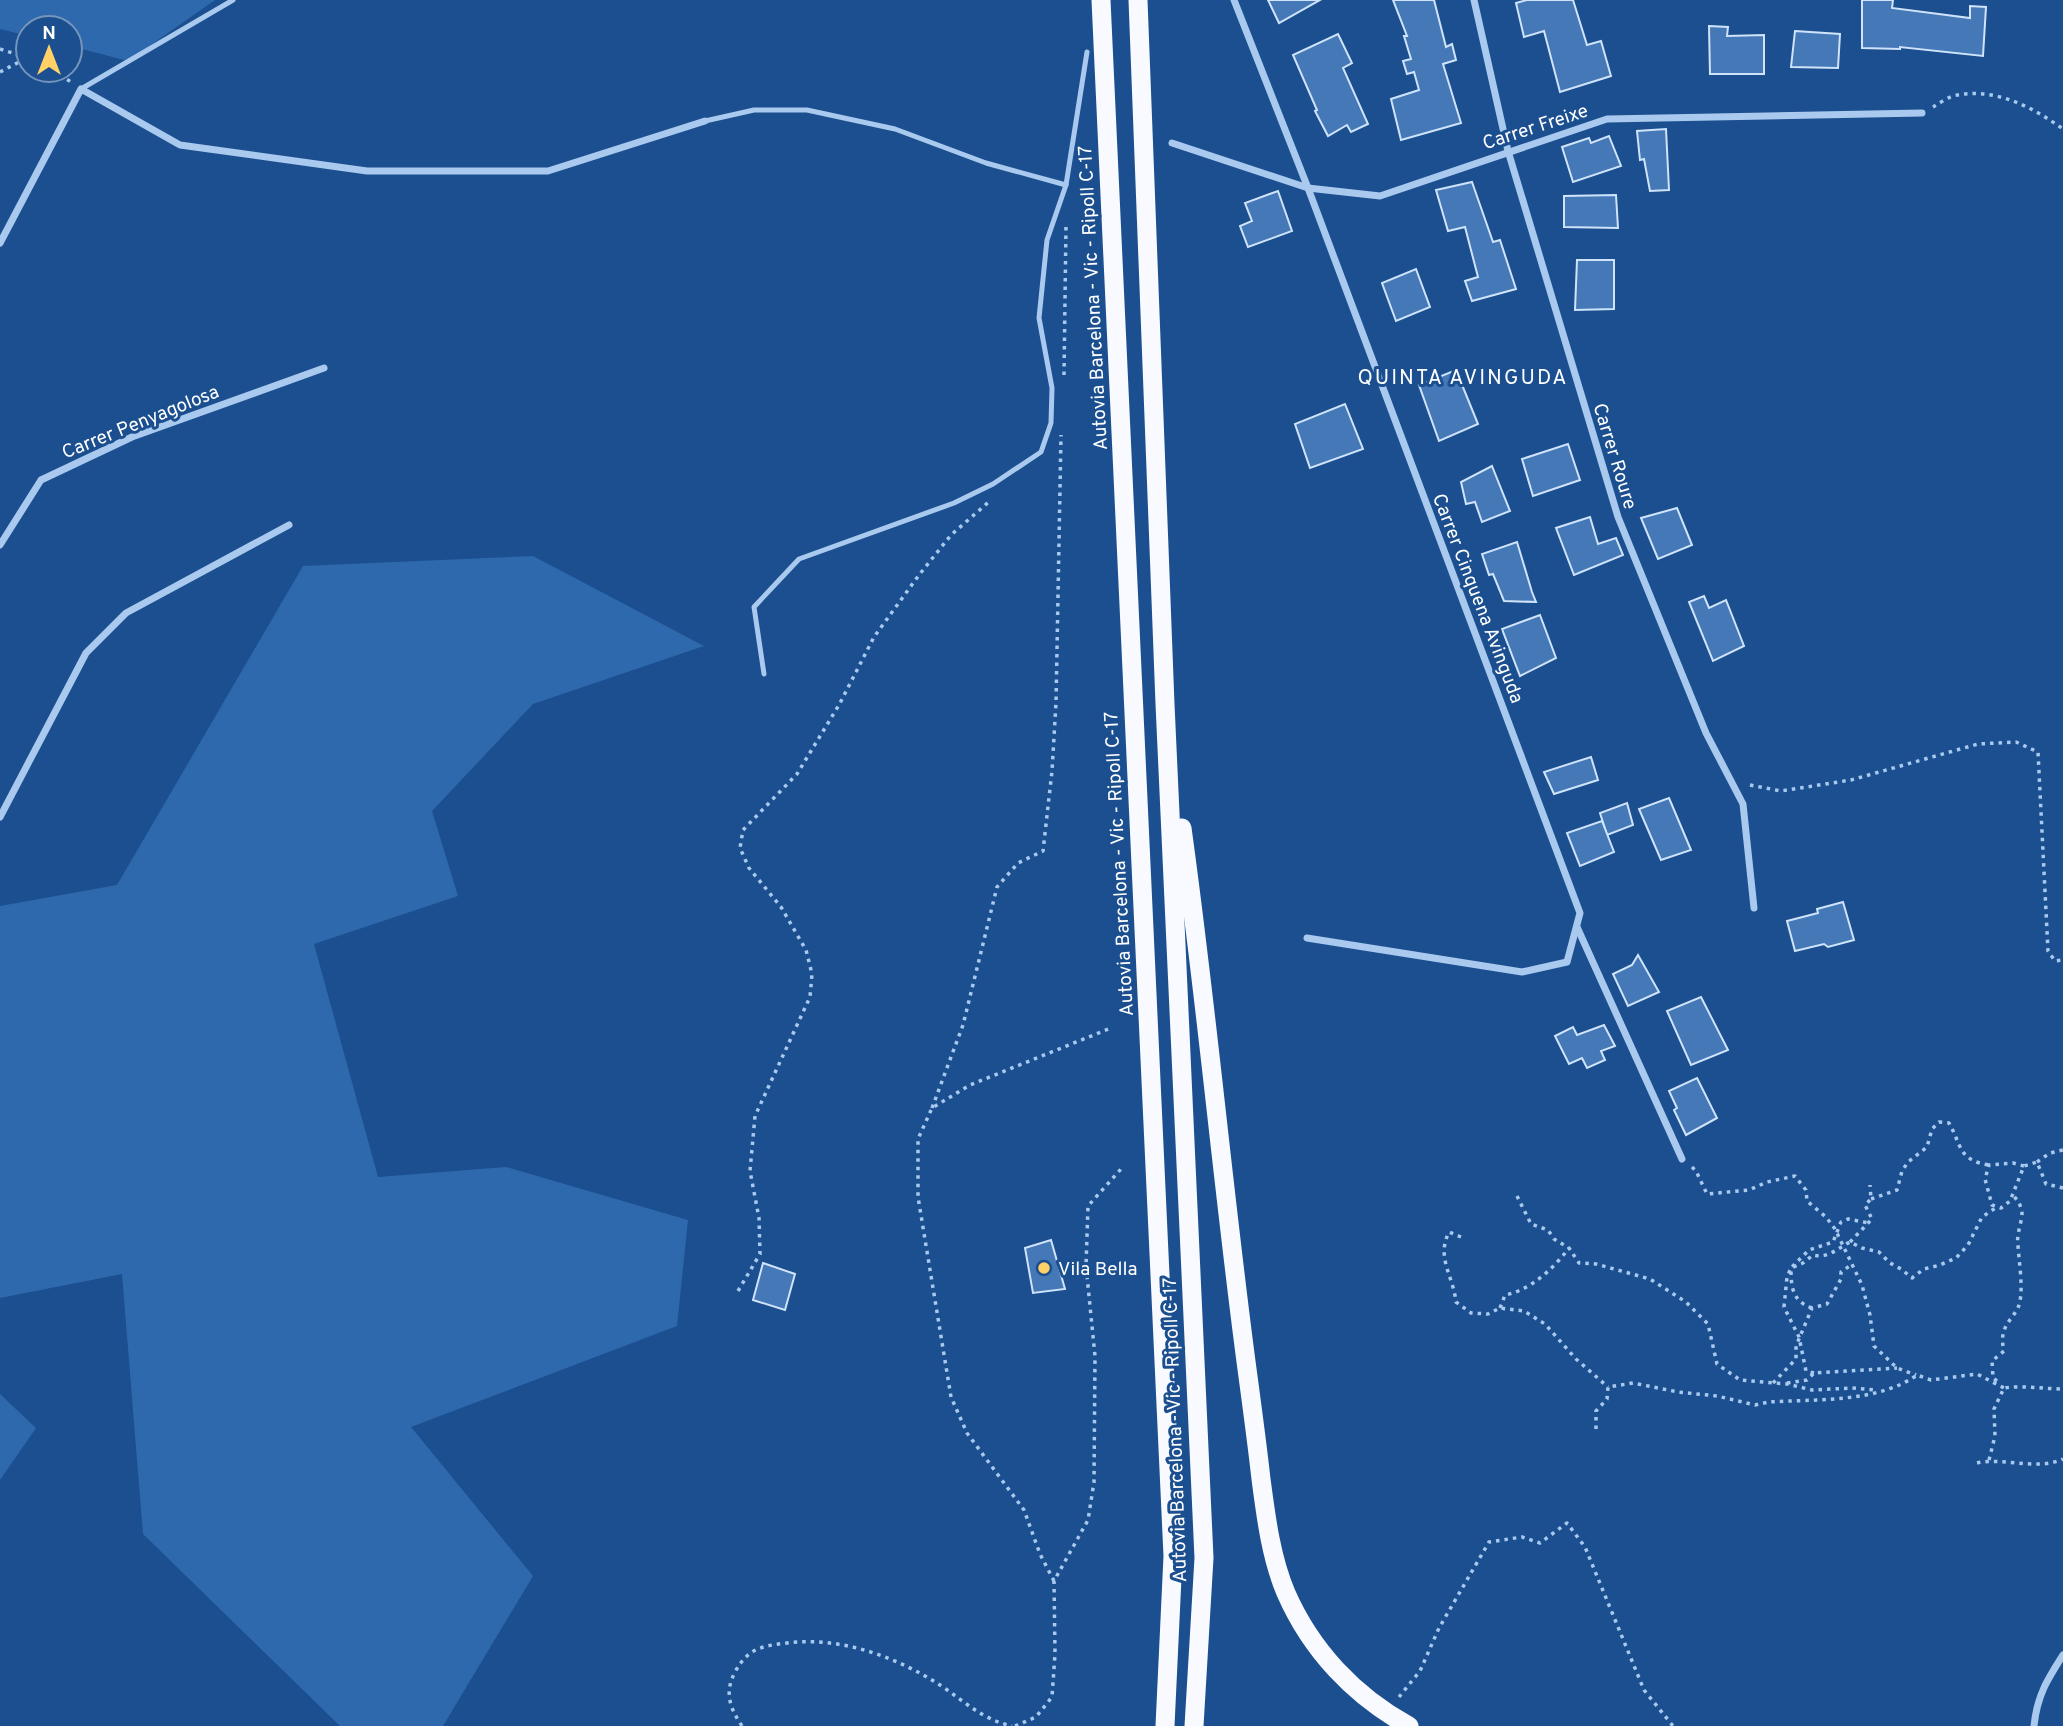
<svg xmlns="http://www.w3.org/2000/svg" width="2063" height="1726" viewBox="0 0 2063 1726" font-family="Overpass,sans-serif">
  <rect width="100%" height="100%" fill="#1b4f8f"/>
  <g fill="#2e69ad">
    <path d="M0,0H215L128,61L70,46V28H28V36L0,29Z"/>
    <path d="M533,556L704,646L533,704L432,811L458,896L314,944L378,1177L506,1167L688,1220L677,1326L411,1427L533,1576L443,1726H340L143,1534L122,1274L0,1298V906L117,885L303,566Z"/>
    <path d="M0,1394L36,1428L0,1480Z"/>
  </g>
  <g fill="#4478b7" stroke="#cfe3fa" stroke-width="2">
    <path d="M1268,0H1320L1279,23Z"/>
    <path d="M1393,0H1434L1446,47L1452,44L1456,60L1443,64L1461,123L1401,140L1391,99L1419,90L1414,72L1407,74L1403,61L1411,59L1404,36H1407Z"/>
    <path d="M1527,0H1573L1587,45L1601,41L1611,76L1560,92L1544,31L1524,37L1516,3Z"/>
    <path d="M1862,0H1893L1892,8L1970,18V6L1986,7L1983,56L1900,47V49L1862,48Z"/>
    <path d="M1709,26L1728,27L1727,36L1764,35V74H1710Z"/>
    <path d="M1795,31L1840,34L1838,68L1791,67Z"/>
    <path d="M1338,34L1352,63L1343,68L1368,124L1351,132L1347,125L1328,136L1315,111L1317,110L1293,55Z"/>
    <path d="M1666,129L1669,190L1650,191L1644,159L1640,160L1637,131Z"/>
    <path d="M1609,136L1621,166L1573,182L1562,147L1589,138L1591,143Z"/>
    <path d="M1472,182L1493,242L1500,240L1516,289L1472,301L1465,281L1478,277L1465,227L1448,231L1436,190Z"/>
    <path d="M1278,191L1292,231L1248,247L1240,226L1252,221L1245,203Z"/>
    <path d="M1616,195L1618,228L1564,227V196Z"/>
    <path d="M1577,260H1614V309L1575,310Z"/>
    <path d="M1416,269L1430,307L1396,321L1382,283Z"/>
    <path d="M1456,370L1478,424L1439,441L1419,385Z"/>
    <path d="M1345,404L1363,449L1310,468L1295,424Z"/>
    <path d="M1568,444L1580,480L1533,496L1522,459Z"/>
    <path d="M1492,466L1510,511L1482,522L1475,502L1466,504L1461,482Z"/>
    <path d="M1677,508L1692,545L1658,559L1641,518Z"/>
    <path d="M1590,517L1598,544L1616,538L1623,555L1574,575L1556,528Z"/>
    <path d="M1517,542L1532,592L1536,602L1504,601L1493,574L1489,575L1482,554Z"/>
    <path d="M1704,596L1709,608L1726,600L1744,646L1713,661L1689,602Z"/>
    <path d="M1540,615L1556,658L1520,676L1502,629Z"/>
    <path d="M1591,757L1598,780L1554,794L1544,772Z"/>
    <path d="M1669,798L1691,850L1661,860L1639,809Z"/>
    <path d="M1627,803L1633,825L1607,835L1600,813Z"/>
    <path d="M1602,821L1614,852L1580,866L1567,833Z"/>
    <path d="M1843,902L1854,940L1828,947L1824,944L1795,951L1787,921L1818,913L1817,909Z"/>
    <path d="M1638,955L1659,992L1628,1006L1613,974L1632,965Z"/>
    <path d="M1701,997L1728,1050L1691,1065L1667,1011Z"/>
    <path d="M1604,1025L1615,1046L1601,1051L1605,1060L1587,1068L1582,1058L1569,1064L1555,1036L1573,1027L1577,1035Z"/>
    <path d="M1697,1078L1717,1118L1686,1135L1674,1110L1677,1108L1669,1091Z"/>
    <path d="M1051,1240L1065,1289L1033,1293L1025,1248Z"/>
    <path d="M763,1263L795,1274L785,1310L753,1300Z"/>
  </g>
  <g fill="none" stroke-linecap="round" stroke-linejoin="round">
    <g stroke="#a9c9ee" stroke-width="3.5" stroke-dasharray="3.5 5" stroke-linecap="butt">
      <path d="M0,49L28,58"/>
      <path d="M53,70L71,82"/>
      <path d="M0,72L19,62L22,56"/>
      <path d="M1933,107C1940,103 1949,96 1957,95C1997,88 2032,107 2063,129"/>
      <path d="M1064,375L1066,225"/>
      <path d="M1750,785L1781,791L1851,780L1978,744L2016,742L2038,752L2048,951L2055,961L2063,960"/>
      <path d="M932,1108L963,1025L997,887L1018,863L1043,851L1052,771L1056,703L1061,435"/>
      <path d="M2037,1162L2050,1153L2063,1150"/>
      <path d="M2024,1166L2013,1163L1989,1165L1985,1179L1992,1205L2001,1208L2010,1201L2024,1166L2037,1162L2046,1184L2063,1188"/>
      <path d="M1692,1167L1696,1171L1707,1194L1749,1190L1767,1182L1795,1176L1806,1190L1807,1201L1826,1217L1835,1229L1862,1285L1870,1315L1874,1346L1897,1368L1916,1375"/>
      <path d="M1517,1196L1531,1224L1548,1230L1554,1239L1569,1248L1579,1263L1596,1264L1650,1279L1686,1302L1708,1324L1717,1364L1740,1380L1787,1384L1812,1390L1852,1388L1875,1390"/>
      <path d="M1871,1199L1897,1190L1902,1171L1908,1162L1927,1147L1932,1129L1939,1122L1949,1123C1962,1146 1958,1160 1989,1165"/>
      <path d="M1461,1237L1449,1232C1436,1258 1453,1275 1456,1302L1471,1313L1488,1314L1500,1308L1524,1311L1545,1324L1576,1359L1608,1387"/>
      <path d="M1850,1242L1872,1219L1865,1205L1871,1199L1870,1185"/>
      <path d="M738,1291L760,1254L759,1218L750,1171L755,1116L810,997L812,974L806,950L781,907L749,868L740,848L743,830L797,774L839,705L874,637L919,575L951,535L991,500"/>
      <path d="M1500,1308L1505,1295C1531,1290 1554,1268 1569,1248"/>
      <path d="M1812,1308C1792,1301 1791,1287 1791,1268L1809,1250L1833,1242L1841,1222L1848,1219L1869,1223"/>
      <path d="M1814,1373L1806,1371L1799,1337L1784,1307L1787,1277L1791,1268L1803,1263L1813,1255C1828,1259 1838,1248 1850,1242L1862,1248L1879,1252L1890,1263L1901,1269L1912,1278L1924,1269L1940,1265L1956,1258L1968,1245L1982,1217L1997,1207"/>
      <path d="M1997,1381L1993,1378L1992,1361L2004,1351C1997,1323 2017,1319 2020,1301C2023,1286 2019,1261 2018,1246C2016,1234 2022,1223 2022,1213C2021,1204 2017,1200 2012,1194"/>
      <path d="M1773,1383L1796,1359V1346L1812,1308L1827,1304L1841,1279V1272L1851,1265"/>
      <path d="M1787,1383L1807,1380L1814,1373L1897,1368"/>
      <path d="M1596,1429V1411L1607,1399L1608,1387L1633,1383L1678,1392L1717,1396L1755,1405L1769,1402C1815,1399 1878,1403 1917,1375L1931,1380L1977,1374L2004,1388"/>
      <path d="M1989,1460L1995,1436L1994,1409L2004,1388C2023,1385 2044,1389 2063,1389"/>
      <path d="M1977,1463C2004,1457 2037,1471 2063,1459"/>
      <path d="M1054,1581L1040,1554L1024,1510L967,1433L951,1397L918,1197V1139L932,1108L970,1085L1111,1028"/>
      <path d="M1399,1697L1420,1671L1439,1628L1489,1542L1522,1537L1540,1543L1567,1523L1585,1547L1644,1690L1673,1726"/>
      <path d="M742,1726C730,1708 724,1693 735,1672C748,1648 762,1646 787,1643C842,1636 899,1658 943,1687C966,1703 984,1720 1012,1726"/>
      <path d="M1015,1726L1036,1717L1052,1697L1055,1654L1054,1581L1088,1520L1094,1482L1095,1356L1086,1266L1088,1206L1121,1169"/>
    </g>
    <g stroke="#a9c9ee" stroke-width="5">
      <path d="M81,89L233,0"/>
      <path d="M705,121L754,110H807L895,129L986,163L1066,185L1087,52"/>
      <path d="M764,674L754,607L799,559L954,503L993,484L1041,452L1051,423L1052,388L1039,318L1047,240L1066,185"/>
    </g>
    <g stroke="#a9c9ee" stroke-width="7">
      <path d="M1234,0L1308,188L1580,913L1567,962L1522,972L1307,938"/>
      <path d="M1474,0L1508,151L1618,517L1706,733L1743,804L1754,908"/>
      <path d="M1172,143L1308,188L1380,196L1607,119L1922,113"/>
      <path d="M0,243L81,89L180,145L367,171H548L705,121"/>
      <path d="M0,545L41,480L132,437L324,368"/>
      <path d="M0,817L86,653L126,613L289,525"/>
      <path d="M1577,927L1682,1159"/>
      <path d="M2034,1726C2037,1696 2047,1680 2063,1655"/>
    </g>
    <g stroke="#f8faff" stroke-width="19">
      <path d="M1101,0L1173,1556L1165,1726"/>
      <path d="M1138,0L1165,704L1204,1558L1194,1726"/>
      <path d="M1182,828C1207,1008 1223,1189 1247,1369C1252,1406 1257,1443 1261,1479C1266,1517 1271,1558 1286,1593C1311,1650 1354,1696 1409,1726"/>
    </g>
  </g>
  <circle fill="#ffd166" stroke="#1b4f8f" stroke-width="2.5" cx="1044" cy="1268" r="7"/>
  <g text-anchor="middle" stroke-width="6" stroke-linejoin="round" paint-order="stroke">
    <g font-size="19" fill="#fff" stroke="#1b4f8f">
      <text transform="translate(1535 126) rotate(-18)" y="7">Carrer Freixe</text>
      <text transform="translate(1092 298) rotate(-93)" y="7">Autovia Barcelona - Vic - Ripoll C-17</text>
      <text transform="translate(140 421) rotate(-22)" y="7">Carrer Penyagolosa</text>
      <text transform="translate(1616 456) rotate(73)" y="7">Carrer Roure</text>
      <text transform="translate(1479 598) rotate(69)" y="7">Carrer Cinquena Avinguda</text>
      <text transform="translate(1118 864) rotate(-93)" y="7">Autovia Barcelona - Vic - Ripoll C-17</text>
      <text transform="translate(1174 1430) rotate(-92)" y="7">Autovia Barcelona - Vic - Ripoll C-17</text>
    </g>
    <g font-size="19" fill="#fff" stroke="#1b4f8f" text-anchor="start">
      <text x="1058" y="1275">Vila Bella</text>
    </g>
    <g font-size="21" letter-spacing="2" fill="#fff" stroke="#1b4f8f">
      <text x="1463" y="384">QUINTA AVINGUDA</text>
    </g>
  </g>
  <g transform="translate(49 49)"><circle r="33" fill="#1b4f8f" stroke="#7695bc" stroke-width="2"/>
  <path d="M0-5L12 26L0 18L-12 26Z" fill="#ffd166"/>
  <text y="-10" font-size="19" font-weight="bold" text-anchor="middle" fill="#ffffff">N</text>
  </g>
</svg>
